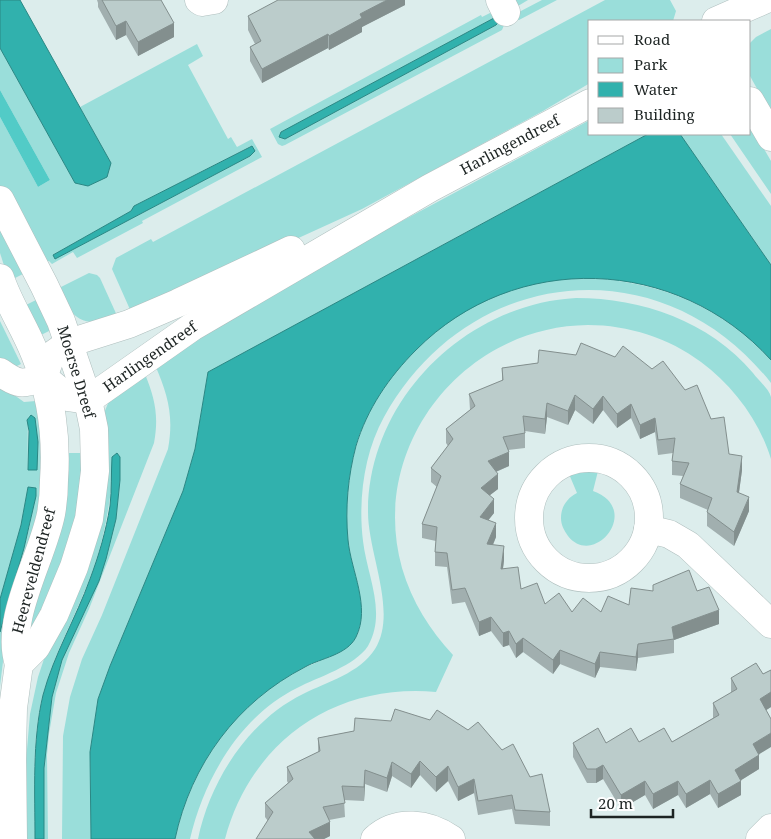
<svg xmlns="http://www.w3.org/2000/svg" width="771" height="839" viewBox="0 0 771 839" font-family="'Noto Serif',serif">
  <rect width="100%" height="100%" fill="#dcedec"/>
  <g fill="#9adeda" fill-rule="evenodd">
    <path d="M506,0H528L518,6L519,12L542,0H557L519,20L516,19Z"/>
    <path d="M605,0H670L676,11L673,21H590V83L543,111L362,209L132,314L112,269L116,258L151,239L153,242Z"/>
    <path d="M490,13L504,25L502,30L285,145L282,146L278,144L270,129L481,15L482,17ZM492,19L496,25L285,139L279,137L281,132Z"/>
    <path d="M771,29V114L750,76V43L756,37Z"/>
    <path d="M197,44L203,56L188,65L228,139L231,137L237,147L252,139L262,157L142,221L143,223L77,258L73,252L52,264L49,261L42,264L0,190V117L38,187L50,180L0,90V48L75,183L91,184L107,176L111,163L80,107ZM251,146L254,151L250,156L55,259L53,255L131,211L134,206Z"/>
    <path d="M588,121H590V134H648L208,372L195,449L183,491L110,666L98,699L90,752L91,839H62L63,736L70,697L82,659L102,615L168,449C174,416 168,395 155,365L227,315Z"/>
    <path d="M750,125L771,161V194L730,134H750Z"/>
    <path d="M680,134H721L771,206V265Z"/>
    <path d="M0,228L25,273L9,281L0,253Z"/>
    <path d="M89,273L97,275L100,278L119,320C81,325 75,323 57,289Z"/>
    <path d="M588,278C662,282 720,306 771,360V383C662,244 468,265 384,417C364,453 358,500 363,541C367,576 387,612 368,646C355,666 318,677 297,688C240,716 204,779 190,839H175C191,770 229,710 292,674C309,664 342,655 354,640C373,616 349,562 347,533C345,493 351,453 367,417C391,361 452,308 511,290C536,282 562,279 588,278Z"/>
    <path d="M576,298C642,298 709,321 753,373C758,380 769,389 771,397C771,402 771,408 771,413C771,428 771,443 771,459C759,420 733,386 701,362C669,338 628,325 588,325C463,326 368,447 402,568C412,602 430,630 453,655L436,692C335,683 251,741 225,839H198C210,781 248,721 303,694C327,682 360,673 375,649C398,612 368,554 368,512C368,400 465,304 576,298Z"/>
    <path d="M38,299L51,330L35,338L20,308Z"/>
    <path d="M0,321L21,364L15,367L0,362Z"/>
    <path d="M145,374C155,399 159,416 154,443L89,609L69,653L56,693L49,734L47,755L48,839H44V768L52,697L62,660L99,581L106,559L116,519L120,480V458L119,455L115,454C111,493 107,530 94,567C79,610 55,650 43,694C31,740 35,792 35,839H27L26,761L30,714L38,677L44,659L73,596L104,413L109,401Z"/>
    <path d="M0,385L24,402L36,401L41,421L46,491L5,645L0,686V632L30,525L36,488L28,487L21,525L0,599ZM29,416L38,442L36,470H28C28,461 27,421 29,416Z"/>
    <path d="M68,453H85L83,488L65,565L27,638Z"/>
    <path d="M583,471H598L593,491C643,509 594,569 568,536C564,530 561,525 561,518C561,507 567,498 577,493L569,474Z"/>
  </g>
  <path fill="#52cbc7" d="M0,90L50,180L38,187L0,117Z"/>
  <g fill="#31b1ad" stroke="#2b8784">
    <path d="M0,0H20L111,163L107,177L105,178L88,186L75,183L0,48Z"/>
    <path d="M494,18L498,23L496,25L285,139L279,137L281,132Z"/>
    <path d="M648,134H680L771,265V360C677,256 515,250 416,350C389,377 367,409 356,446C348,476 345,508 348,540C351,571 371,607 356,637C347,655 321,658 305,667C237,702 191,764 175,839H91L90,752L98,699L110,666L183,491L195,449L208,372Z"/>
    <path d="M252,146L255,151L250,156L55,259L53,255L131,211L134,206Z"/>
    <path d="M31,415L35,418L38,442L37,470H28L29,431L27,420Z"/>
    <path d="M117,453L120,457V480L116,519L106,559L99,581L62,660L52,697L44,768V839H35C35,792 32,741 43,695C54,654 76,618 90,579C99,555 106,531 110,506C112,489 111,473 112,457Z"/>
    <path d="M28,487L36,488V496L24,548L0,632V599L21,525Z"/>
  </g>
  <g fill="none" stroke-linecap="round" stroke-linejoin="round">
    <defs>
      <g id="minor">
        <path d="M199,0L202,2L214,0"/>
        <path d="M500,0L506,12"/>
        <path d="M716,21L764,0"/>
        <path d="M750,101L771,137"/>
        <path d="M0,200L44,285L61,321L88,400L94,429L95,471L89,519L74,567L54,615L36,647L19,664L13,708L12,751L13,839"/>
        <path d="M0,278C9,305 25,328 35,354C51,393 57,438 54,480C54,491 53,503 51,514C42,559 4,620 19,664"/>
        <path d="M0,372C18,385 23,385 43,377"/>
        <path d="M43,377L67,397L88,400L192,327L430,188L590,103"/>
        <path d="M43,377L51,356L69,343L129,324L178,303L291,250"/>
        <circle cx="589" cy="518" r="60"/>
        <path d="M648,529L669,534L688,545L771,624"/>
        <path d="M375,839C397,819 428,823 451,839"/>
        <path d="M760,839L771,828"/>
      </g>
    </defs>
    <use href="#minor" stroke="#afbfbe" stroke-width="29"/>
    <use href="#minor" stroke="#fff" stroke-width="28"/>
  </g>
  <g fill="#a1afaf">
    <path d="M97,0H161L174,37L138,56L126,35L116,40L98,7V3Z"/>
    <path d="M405,0V5L362,27V32L329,50L328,48L262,83L250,61V47L255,44L248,30V16Z"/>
    <path d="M576,355L615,357L652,369L685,390L711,419L729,454L742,470L739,493L749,511L734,546L707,526V512L708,510L680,498V484L683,476L672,475V461L673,453L658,455L655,432L640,439L631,418L617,428L603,410L593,424L575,410L568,425L547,417L545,434L525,431V448L508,450L509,466L496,472L498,489L490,495L494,513L488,520L496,537L493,545L504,560L503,569L521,589L545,604L572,612H601L629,605L653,591V585L697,591L719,624L674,640V653L638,658L636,671L600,667L595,678L560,664L553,674L523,652L516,658L509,645L503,647L491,631L479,636L465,602L452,604L447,567L435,566V552L436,541L422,538V524L437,487L431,482V468L448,446L446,443V429L470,410L469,394L502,381V368L538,363Z"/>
    <path d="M771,670V707L766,710L759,754V769L741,780V795L718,808L710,794L686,808L678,795L653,809L645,795L621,809L603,779L596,783H587L573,757V743L672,742L713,718V703L731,693V678L763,674Z"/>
    <path d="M430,720L468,730L502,750L530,777L550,812V826L515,824L512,809L478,815L474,793L458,801L448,781L436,792L420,775L411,788L392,776L387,792L365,784L364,801L344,800L345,817L329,820L330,836L324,839H256L268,821L265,817V803L288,783L287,781V767L318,752V738L354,731L391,721Z"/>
  </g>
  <g fill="#838f8e">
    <path d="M387,0H405V5L362,27V32L329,50V36L360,14Z"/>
    <path d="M126,21V35L116,40V26Z"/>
    <path d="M174,23V37L138,56V42Z"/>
    <path d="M328,34V48L262,83V69Z"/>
    <path d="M575,395V410L568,425V411Z"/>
    <path d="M603,396V410L593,424V409Z"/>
    <path d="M547,403V417L545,434V419Z"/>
    <path d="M631,404V418L617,428V414Z"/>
    <path d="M655,418V432L640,439V425Z"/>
    <path d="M509,452V466L488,475V461Z"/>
    <path d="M742,456V470L737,506V492Z"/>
    <path d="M498,474V489L481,502V488Z"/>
    <path d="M749,497V511L734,546V532Z"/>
    <path d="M494,499V513L480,531V517Z"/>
    <path d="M496,523V537L487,558V544Z"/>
    <path d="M504,546V560L501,583V569Z"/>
    <path d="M719,610V624L674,640L672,627Z"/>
    <path d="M491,617V631L479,636V622Z"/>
    <path d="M509,631V645L503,647V633Z"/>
    <path d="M523,638V652L516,658V644Z"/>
    <path d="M638,644V658L636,671V657Z"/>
    <path d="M560,650V664L553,674V660Z"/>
    <path d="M600,652V667L595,678V664Z"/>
    <path d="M771,692V707L760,714V699Z"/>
    <path d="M771,733V747L753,758V744Z"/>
    <path d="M759,755V769L735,784V770Z"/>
    <path d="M420,761V775L411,788V774Z"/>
    <path d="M392,762V776L387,792V778Z"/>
    <path d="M603,765V779L596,783V769Z"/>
    <path d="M448,766V781L436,792V777Z"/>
    <path d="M365,770V784L364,801V787Z"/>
    <path d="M474,779V793L458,801V787Z"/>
    <path d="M710,780V794L686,808V794Z"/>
    <path d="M645,781V795L621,809V795Z"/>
    <path d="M678,781V795L653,809V794Z"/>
    <path d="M741,781V795L718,808V794Z"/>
    <path d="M330,822V836L324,839H309V832Z"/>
  </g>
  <g fill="#bbcccb" stroke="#838f8e">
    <path d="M102,0H161L174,23L138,42L126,21L116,26Z"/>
    <path d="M278,0H387L360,14L362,18L329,36L328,34L262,69L250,47L261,41L248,16Z"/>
    <path d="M581,343L615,357L623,346L652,369L663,361L685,390L697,385L711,419L724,417L729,454L742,456L737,492L749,497L734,532L707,512L712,498L680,484L689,463L672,461L675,438L658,440L655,418L640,425L631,404L617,414L603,396L593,409L575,395L568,411L547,403L545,419L523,416L525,433L503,437L509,452L488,461L498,474L481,488L494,499L480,517L496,523L487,544L504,546L501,569L518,567L521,589L537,583L545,604L559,593L572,612L583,598L601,612L608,596L629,605L631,588L653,591V585L689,570L697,591L709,587L719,610L672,627L674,639L638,644L636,657L600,652L595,664L560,650L553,660L523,638L516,644L509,631L503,633L491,617L479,622L465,588L452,590L447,553L435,552L437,527L422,524L441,476L431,468L453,439L446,429L475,406L469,394L503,380L502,368L538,363L539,350L576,355Z"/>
    <path d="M756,663L763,674L771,670V692L760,699L771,719V733L753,744L759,755L735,770L741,781L718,794L710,780L686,794L678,781L653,794L645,781L621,795L603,765L596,769H587L573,743L598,728L606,743L631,728L639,742L664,728L672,742L719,715L713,703L737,689L731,678Z"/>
    <path d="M395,709L430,720L437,710L468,730L478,722L502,750L513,744L530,777L542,774L550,812L515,810L512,795L478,801L474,779L458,787L448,766L436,777L420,761L411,774L392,762L387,778L365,770L364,787L342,786L345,803L323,807L330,822L309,832L315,839H256L273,812L265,803L293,779L287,767L320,751L318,738L354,731L355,718L391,721Z"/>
  </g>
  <g text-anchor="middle" stroke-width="4" stroke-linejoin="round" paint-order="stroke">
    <g font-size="15" fill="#1d2423" stroke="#fff">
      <text transform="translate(510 145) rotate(-28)" y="5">Harlingendreef</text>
      <text transform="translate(150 357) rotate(-35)" y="5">Harlingendreef</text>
      <text transform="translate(76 372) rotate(73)" y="5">Moerse Dreef</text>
      <text transform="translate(34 571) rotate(-75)" y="5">Heereveldendreef</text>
    </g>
  </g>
  <rect x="588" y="20" width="162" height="115" fill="#ffffff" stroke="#a5a7a7"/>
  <rect x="598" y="36" width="25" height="8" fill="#ffffff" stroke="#a5a7a7"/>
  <text x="634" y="45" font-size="15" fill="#1d2423">Road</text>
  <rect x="598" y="58" width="25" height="15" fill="#9adeda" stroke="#a5a7a7"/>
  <text x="634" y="70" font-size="15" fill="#1d2423">Park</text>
  <rect x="598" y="82" width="25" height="15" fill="#31b1ad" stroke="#a5a7a7"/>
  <text x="634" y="95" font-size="15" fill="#1d2423">Water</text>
  <rect x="598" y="108" width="25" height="15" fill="#bbcccb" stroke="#a5a7a7"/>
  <text x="634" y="120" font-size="15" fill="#1d2423">Building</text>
  <path d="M591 809v8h82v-8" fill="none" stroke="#1d2423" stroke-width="2.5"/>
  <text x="598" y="809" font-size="15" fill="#1d2423" stroke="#ffffff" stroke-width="4" paint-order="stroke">20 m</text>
</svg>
